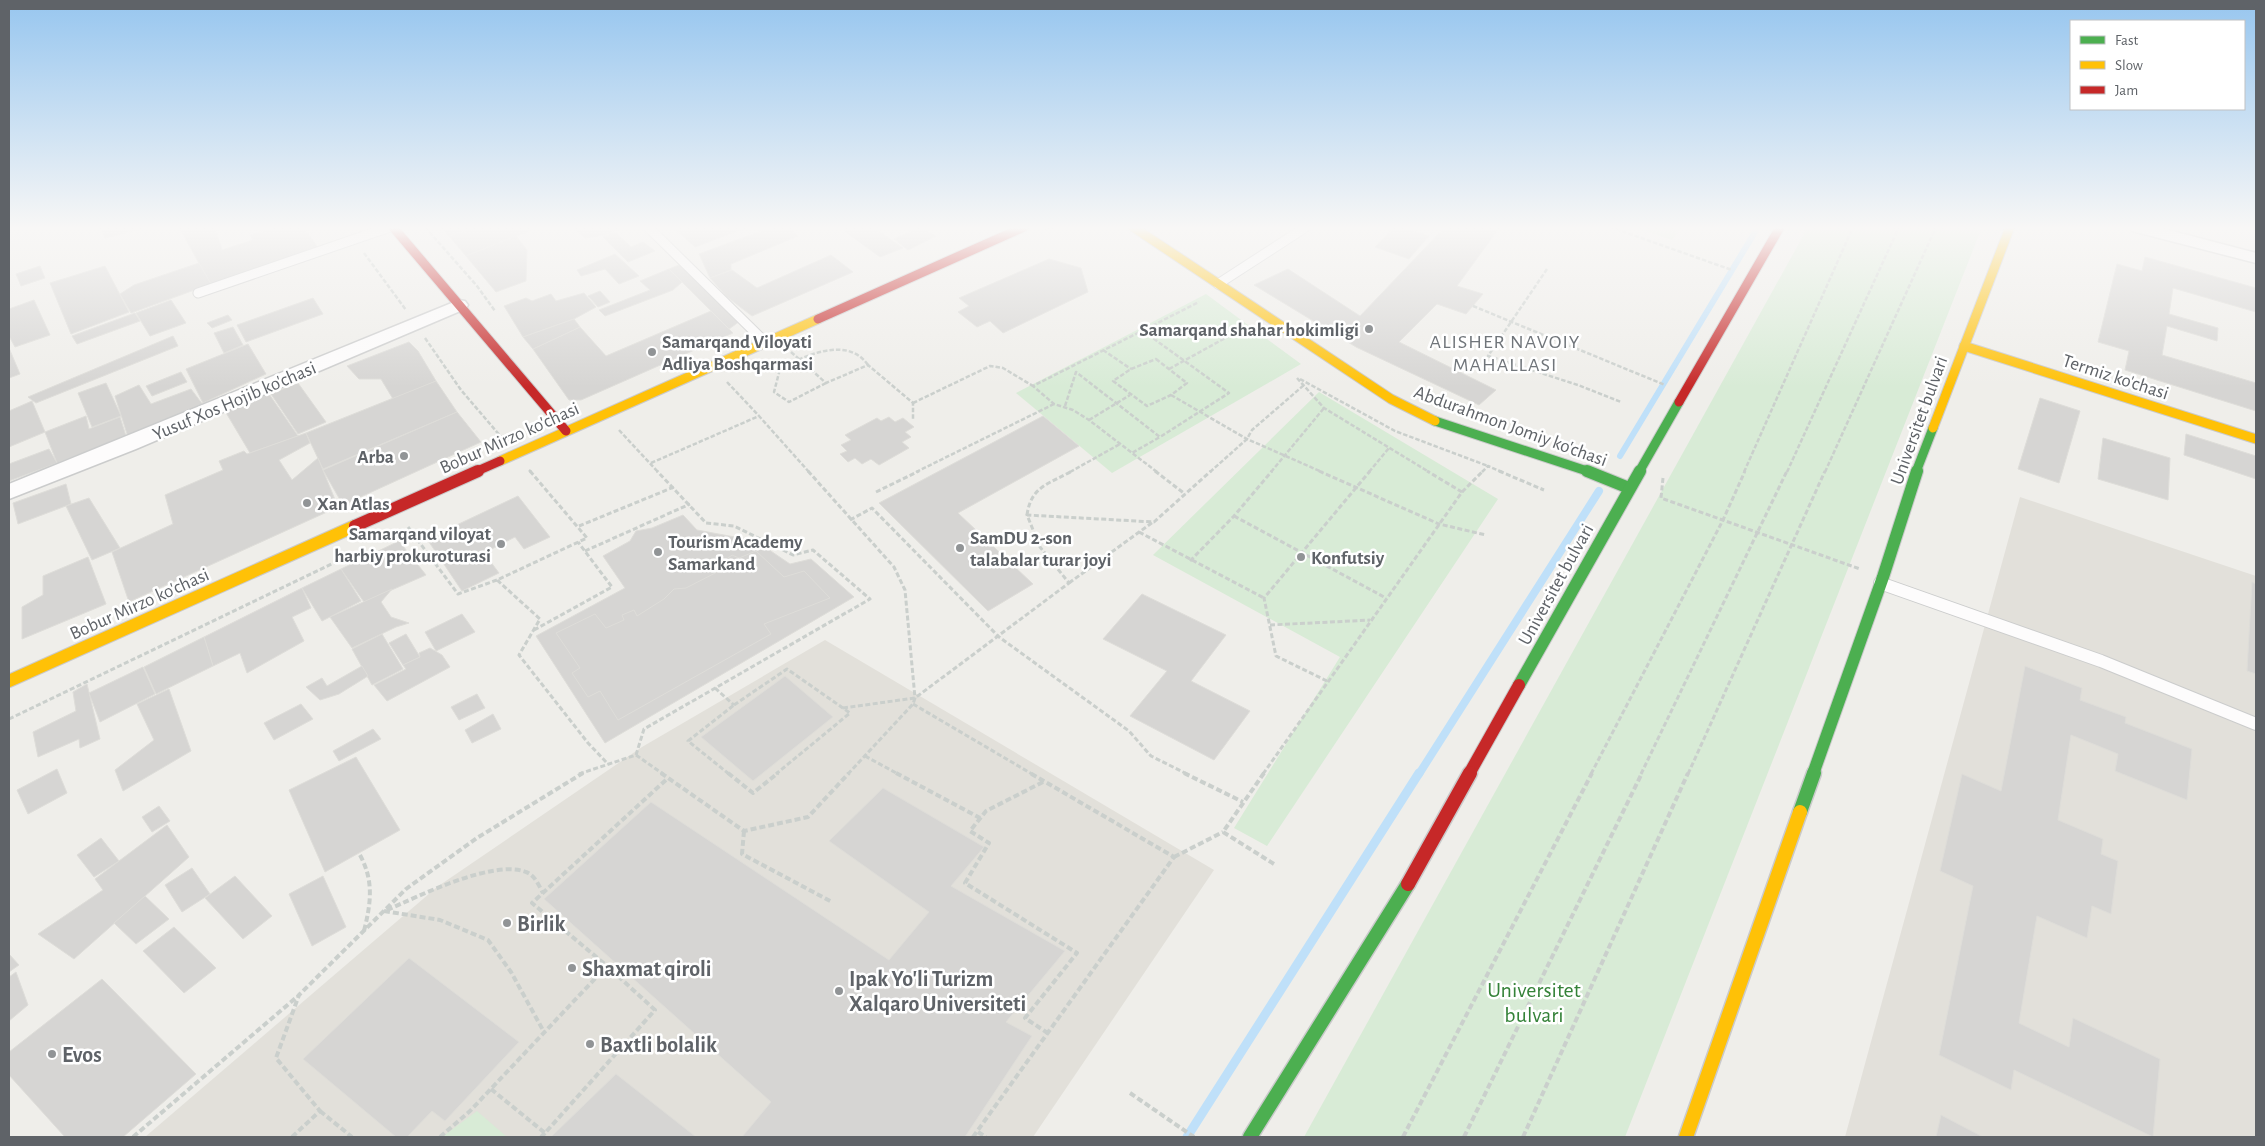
<svg xmlns="http://www.w3.org/2000/svg" width="2265" height="1146" viewBox="0 0 2265 1146" font-family="'Alegreya Sans',sans-serif">
  <rect width="100%" height="100%" fill="#efeeea"/>
  <g fill="#e2e0da">
    <path d="M2020,497L2256,576V1137H1845Z"/>
    <path d="M825,640L1214,870L1033,1137H145L437,887L642,747Z"/>
  </g>
  <g fill="#d8ebd6">
    <path d="M1634,227H1682L1672,240Z"/>
    <path d="M1808,227H1982L1625,1137H1304Z"/>
    <path d="M1206,294L1301,364L1112,473L1016,393Z"/>
    <path d="M1319,392L1498,499L1267,846L1234,828L1340,657L1153,555Z"/>
    <path d="M477,1111L507,1137H442Z"/>
  </g>
  <g fill="none" stroke-linecap="round" stroke-linejoin="round">
    <path stroke="#bfe0f9" stroke-width="6" d="M1620,456L1758,227"/>
    <path stroke="#bfe0f9" stroke-width="8" d="M1419,774L1599,491"/>
    <path stroke="#bfe0f9" stroke-width="9" d="M1187,1137L1419,773"/>
  </g>
  <g fill="#d6d5d3" stroke="#deddd9">
    <path d="M100,227H149L105,238Z"/>
    <path d="M179,227H215L222,250L253,240L250,235L275,227H304L318,248L212,287Z"/>
    <path d="M440,227H477L449,236Z"/>
    <path d="M477,227H532V230L466,256L449,236Z"/>
    <path d="M573,227H624L605,235L585,238Z"/>
    <path d="M673,227H748L695,247Z"/>
    <path d="M772,227H789L798,236L731,264V270L710,278L699,254Z"/>
    <path d="M839,227H873L903,248L880,257Z"/>
    <path d="M920,227L936,236L908,250L894,239Z"/>
    <path d="M1394,227H1400L1429,236L1409,259L1375,247Z"/>
    <path d="M1445,227H1500L1457,286L1483,294L1466,314L1437,304L1399,342L1496,390L1479,405L1356,347L1254,285L1288,269L1360,316Z"/>
    <path d="M615,232L631,247L643,242L655,251L628,262L603,237Z"/>
    <path d="M516,236L527,250L526,281L496,292L466,256Z"/>
    <path d="M615,254L639,276L619,284L605,269L581,276L577,270Z"/>
    <path d="M831,255L853,272L752,316L727,297L710,278L732,270L757,288Z"/>
    <path d="M2145,257L2256,288V312L2173,288L2169,314L2218,328L2217,341L2167,326L2162,355L2256,383V411L2125,370L2129,351L2098,342L2117,264L2142,271Z"/>
    <path d="M1049,259L1081,268L1088,292L1003,333L990,321L977,327L958,312L969,306L959,298Z"/>
    <path d="M199,263L211,284L131,313L120,294L134,285Z"/>
    <path d="M679,265L740,321L729,329L669,269Z"/>
    <path d="M40,266L45,278L21,286L16,274Z"/>
    <path d="M105,266L129,312L71,334L50,283Z"/>
    <path d="M669,269L682,282L673,290L605,316L599,310L650,290L640,281Z"/>
    <path d="M600,291L610,302L598,307L588,296Z"/>
    <path d="M584,293L596,307L574,319L523,337L504,306L526,298L532,301L551,294L556,301Z"/>
    <path d="M313,298L323,314L246,342L237,325Z"/>
    <path d="M34,300L50,335L15,347L9,336V309Z"/>
    <path d="M171,300L186,323L150,336L136,313Z"/>
    <path d="M711,311L733,333L581,400H569L533,349L580,327L606,356Z"/>
    <path d="M135,313L140,321L77,344L72,336Z"/>
    <path d="M228,315L232,320L212,328L207,323Z"/>
    <path d="M574,319L580,327L533,349L523,337Z"/>
    <path d="M233,327L243,345L224,353L214,333Z"/>
    <path d="M173,336L178,346L36,403L28,397Z"/>
    <path d="M409,342L418,351L436,381L393,399L381,379H359L347,366Z"/>
    <path d="M248,344L266,374L203,403L186,369Z"/>
    <path d="M9,348L20,374L9,378Z"/>
    <path d="M181,372L187,382L152,396L146,386Z"/>
    <path d="M436,381L457,412L323,469L306,433Z"/>
    <path d="M106,383L121,416L92,427L78,393Z"/>
    <path d="M298,383L326,422L298,434L271,394Z"/>
    <path d="M139,385L151,404L191,389L203,405L128,437L115,396Z"/>
    <path d="M269,394L298,436L250,453L225,411Z"/>
    <path d="M2040,398L2080,411L2059,483L2018,469Z"/>
    <path d="M32,401L45,432L9,447V411Z"/>
    <path d="M457,412L481,442L343,505L323,470Z"/>
    <path d="M86,416L89,429L120,417L126,436L57,463L45,432Z"/>
    <path d="M1043,416L1079,446L958,513L1033,584L988,611L879,503Z"/>
    <path d="M889,417L895,422L903,418L914,427L905,432L911,437L902,442L909,448L879,465L871,459L862,464L855,458L848,462L840,454L847,451L841,445L851,440L845,435L877,418L881,421Z"/>
    <path d="M306,433L310,443L279,460L292,480L318,458L338,507L129,602L112,552L173,524L165,495L223,470L219,461L244,451L247,454Z"/>
    <path d="M2186,434L2256,456V479L2184,455Z"/>
    <path d="M2103,438L2170,458L2168,500L2098,479Z"/>
    <path d="M49,449L57,463L9,481V464Z"/>
    <path d="M66,484L71,504L18,524L13,503Z"/>
    <path d="M518,496L550,537L524,549L515,537L484,553L499,573L462,591L427,539Z"/>
    <path d="M89,498L120,548L92,560L66,506Z"/>
    <path d="M683,515L697,530L756,541L790,564L811,559L854,597L605,743L536,636L625,588L603,556L630,541L636,531L652,528Z"/>
    <path d="M399,541L426,575L364,602L341,569Z"/>
    <path d="M756,551L784,577L804,571L830,598L764,624L771,634L618,720L600,691L588,697L572,673L580,668L556,633L595,614L606,628L624,620L622,615L634,610L637,616L664,599L674,589L686,588L721,570L720,564L732,555L739,558Z"/>
    <path d="M88,557L106,604L22,639V607L43,595V576Z"/>
    <path d="M341,569L361,601L322,621L302,588Z"/>
    <path d="M2252,582L2256,584V674L2247,671Z"/>
    <path d="M302,588L311,608L292,617L304,641L247,673L240,653L213,666L204,637Z"/>
    <path d="M392,589L381,602L391,617L409,623L396,627L352,648L330,617Z"/>
    <path d="M1142,594L1226,635L1191,681L1250,711L1214,760L1130,716L1167,671L1103,639Z"/>
    <path d="M462,614L475,632L436,651L425,632Z"/>
    <path d="M382,634L403,669L372,685L352,649Z"/>
    <path d="M406,634L420,657L403,665L389,643Z"/>
    <path d="M204,637L213,666L156,694L144,667Z"/>
    <path d="M430,648L442,655L450,667L387,701L374,685L406,669L403,665L420,657L419,653Z"/>
    <path d="M362,666L368,676L339,694L320,700L306,687L322,678L327,686Z"/>
    <path d="M2025,666L2082,688L2080,700L2126,717L2125,723L2192,749L2187,800L2115,771L2118,754L2071,735L2058,820L2103,839L2101,854L2118,861L2111,914L2092,906L2087,938L2037,916L2019,1023L2069,1047L2073,1018L2160,1059L2153,1137L2014,1070L2011,1090L1939,1055L1973,886L1940,871L1962,774L2001,791Z"/>
    <path d="M143,667L155,694L100,722L89,693Z"/>
    <path d="M785,676L833,717L753,781L701,737Z"/>
    <path d="M87,684L100,739L80,748L79,739L38,757L33,732L76,711L73,692Z"/>
    <path d="M169,689L191,751L123,791L115,770L154,740L137,704Z"/>
    <path d="M477,694L485,708L459,720L451,707Z"/>
    <path d="M301,704L313,719L274,740L264,723Z"/>
    <path d="M493,714L501,729L472,743L465,730Z"/>
    <path d="M373,729L381,739L339,761L333,751Z"/>
    <path d="M356,757L400,830L325,872L289,790Z"/>
    <path d="M57,769L67,793L28,814L17,790Z"/>
    <path d="M883,788L984,847L951,886L1065,951L1006,1022L1032,1036L965,1137H742L771,1102L544,899L651,802L889,960L929,912L829,841Z"/>
    <path d="M159,806L170,821L152,832L142,817Z"/>
    <path d="M167,825L189,857L74,959L38,934L103,890L95,879Z"/>
    <path d="M101,838L119,861L94,877L77,855Z"/>
    <path d="M192,868L210,894L182,912L165,885Z"/>
    <path d="M235,876L272,916L243,939L205,898Z"/>
    <path d="M323,876L346,927L312,946L289,894Z"/>
    <path d="M145,896L169,919L136,944L114,923Z"/>
    <path d="M174,927L216,968L184,993L143,951Z"/>
    <path d="M9,954L19,965L9,972Z"/>
    <path d="M409,958L519,1042L445,1121L432,1111L407,1137H396L303,1059Z"/>
    <path d="M16,972L28,1005L9,1021V977Z"/>
    <path d="M102,979L196,1074L123,1137H65L9,1075V1052Z"/>
    <path d="M616,1074L696,1137H551Z"/>
    <path d="M1941,1115L1983,1137H1936Z"/>
  </g>
  <g fill="none" stroke-linecap="round" stroke-linejoin="round">
    <defs>
      <g id="lane-far1">
        <path d="M648,227L765,342"/>
        <path d="M1218,284L1306,227"/>
        <path d="M198,293L390,227"/>
      </g>
      <path id="lane" d="M1880,583L2101,661L2256,724"/>
      <g id="street">
        <path d="M2130,227H2157L2256,253V263L2132,231Z"/>
        <path d="M459,300L465,301L468,305L465,309L136,449L9,499V484Z"/>
      </g>
      <g id="fast-far2">
        <path d="M1435,421L1590,472"/>
        <path d="M1639,472L1679,402"/>
        <path d="M1916,472L1933,428"/>
      </g>
      <g id="fast-far1">
        <path d="M1587,471L1629,488"/>
        <path d="M1519,685L1640,471"/>
        <path d="M1813,774L1883,577L1917,471"/>
      </g>
      <g id="fast">
        <path d="M1800,812L1814,773"/>
        <path d="M1250,1137L1408,884"/>
      </g>
      <g id="slow-far2">
        <path d="M1133,227L1391,399L1435,421"/>
        <path d="M1964,346L2256,439"/>
        <path d="M1933,428L2010,227"/>
        <path d="M500,461L818,319"/>
      </g>
      <path id="slow-far1" d="M9,681L355,526"/>
      <path id="slow" d="M1686,1137L1800,812"/>
      <g id="jam-far2">
        <path d="M393,227L566,431"/>
        <path d="M818,319L1024,227"/>
        <path d="M1679,402L1780,227"/>
        <path d="M475,472L500,461"/>
      </g>
      <g id="jam-far1">
        <path d="M355,526L478,471"/>
        <path d="M1469,774L1519,685"/>
      </g>
      <path id="jam" d="M1408,884L1470,773"/>
    </defs>
    <use href="#lane-far1" stroke="#cbcccc" stroke-width="11"/>
    <use href="#lane" stroke="#cbcccc" stroke-width="14"/>
    <use href="#street" stroke="#cbcccc" stroke-width="3"/>
    <use href="#fast-far2" stroke="#cacacb" stroke-width="11"/>
    <use href="#fast-far1" stroke="#cacacb" stroke-width="14"/>
    <use href="#fast" stroke="#cacacb" stroke-width="17"/>
    <use href="#slow-far2" stroke="#cacacb" stroke-width="11"/>
    <use href="#slow-far1" stroke="#cacacb" stroke-width="14"/>
    <use href="#slow" stroke="#cacacb" stroke-width="17"/>
    <use href="#jam-far2" stroke="#cacacb" stroke-width="11"/>
    <use href="#jam-far1" stroke="#cacacb" stroke-width="14"/>
    <use href="#jam" stroke="#cacacb" stroke-width="17"/>
    <g stroke="#cacfcc" stroke-width="2.5" stroke-dasharray="4.5 2" stroke-linecap="butt">
      <path d="M425,227L477,286L495,311"/>
      <path d="M1610,227L1732,270"/>
      <path d="M1045,230L1053,227"/>
      <path d="M364,253L406,310"/>
      <path d="M1547,269L1488,356L1578,385L1621,402"/>
      <path d="M1473,306L1665,385"/>
      <path d="M1143,331L1229,393L1160,437"/>
      <path d="M425,338L461,390L502,438"/>
      <path d="M1103,350L1131,369"/>
      <path d="M791,352L826,383L868,365L913,403V419"/>
      <path d="M1156,359L1187,383L1171,395L1147,406L1113,381L1131,369Z"/>
      <path d="M1169,369L1238,331"/>
      <path d="M1297,378L1324,408L1429,472"/>
      <path d="M1300,379L1395,431L1488,466"/>
      <path d="M727,382L759,416"/>
      <path d="M826,383L789,402L774,392L780,369C804,356 847,335 868,365"/>
      <path d="M1171,395L1247,439L1322,472"/>
      <path d="M913,403L990,366L1003,368L1033,386"/>
      <path d="M1065,406L1076,372L1160,437L1132,453"/>
      <path d="M1089,420L1130,395"/>
      <path d="M619,430L658,472"/>
      <path d="M651,463L759,416L809,472"/>
      <path d="M529,470L531,472"/>
      <path d="M916,472L1054,404"/>
      <path d="M1070,472L1120,444"/>
      <path d="M1157,472L1089,420L1073,410L1054,404L1033,386L1199,302"/>
      <path d="M1210,472L1247,439L1252,430L1304,385"/>
      <path d="M1271,472L1324,408"/>
      <path d="M1369,472L1389,448"/>
      <path d="M1482,472L1488,466L1502,472"/>
      <path d="M1744,472L1853,227"/>
      <path d="M1787,472L1899,227"/>
      <path d="M1825,472L1936,227"/>
    </g>
    <g stroke="#cacfcc" stroke-width="3" stroke-dasharray="5 2.5" stroke-linecap="butt">
      <path d="M530,471L587,538L497,580L540,619L519,655L588,743L608,764"/>
      <path d="M808,471L894,567L905,590L915,698L913,704L848,774"/>
      <path d="M1155,471L1185,494"/>
      <path d="M1319,471L1439,524L1486,535"/>
      <path d="M1499,471L1544,490"/>
      <path d="M1663,478L1661,498L1860,569"/>
      <path d="M876,492L919,471"/>
      <path d="M1462,492L1483,471"/>
      <path d="M1027,515C1031,486 1049,484 1072,471"/>
      <path d="M1234,516L1386,598"/>
      <path d="M850,520L872,508L999,637L1129,731L1151,756L1187,774"/>
      <path d="M579,526L674,487"/>
      <path d="M408,527L458,594L497,580"/>
      <path d="M1139,532L1264,598"/>
      <path d="M585,551L690,504"/>
      <path d="M1190,561L1234,516L1272,471"/>
      <path d="M1069,583L1153,522"/>
      <path d="M1270,625L1370,620"/>
      <path d="M534,630L612,587L578,542"/>
      <path d="M1327,681L1276,656L1264,598L1370,471"/>
      <path d="M715,688L734,705"/>
      <path d="M913,704L1032,774"/>
      <path d="M734,705L787,669L850,713L776,774"/>
      <path d="M843,708L915,698L1069,583L1040,547L1027,515L1154,522L1211,471"/>
      <path d="M9,719L344,558"/>
      <path d="M636,755L644,729L870,599L813,550L793,555L734,526L706,523L657,471"/>
      <path d="M636,755L663,774"/>
      <path d="M865,756L898,774"/>
      <path d="M579,774L636,755"/>
      <path d="M729,774L688,741L734,705"/>
      <path d="M1263,774L1462,492L1427,471"/>
      <path d="M1591,774L1723,520L1745,471"/>
      <path d="M1641,774L1787,471"/>
      <path d="M1688,774L1825,471"/>
    </g>
    <g stroke="#cacfcc" stroke-width="4" stroke-dasharray="6 3" stroke-linecap="butt">
      <path d="M661,773L744,831L808,817L849,773"/>
      <path d="M728,773L753,793L778,773"/>
      <path d="M896,773L980,818"/>
      <path d="M1184,773L1243,802"/>
      <path d="M1264,773L1223,832L1274,864"/>
      <path d="M1043,782L986,811L970,831L989,843L965,883L1077,953L1025,1018L1049,1034"/>
      <path d="M744,831L742,854L832,902"/>
      <path d="M360,855C374,881 371,903 364,931"/>
      <path d="M1174,857L1223,832"/>
      <path d="M387,910C419,896 493,859 526,872C535,875 539,886 543,893"/>
      <path d="M384,911L440,920L488,940L511,972L544,1032"/>
      <path d="M491,1089L545,1133L655,1010L607,966"/>
      <path d="M1130,1093L1194,1137"/>
      <path d="M320,1111L352,1137"/>
      <path d="M978,1132L986,1137"/>
      <path d="M133,1137L298,996"/>
      <path d="M292,1137L320,1111L276,1058L299,995L406,889L477,838L583,773"/>
      <path d="M440,1137L470,1111L607,966L532,903L668,778"/>
      <path d="M541,1137L545,1133"/>
      <path d="M973,1137L1174,857L1030,773"/>
      <path d="M1403,1137L1592,773"/>
      <path d="M1464,1137L1642,773"/>
      <path d="M1523,1137L1688,773"/>
    </g>
    <use href="#lane-far1" stroke="#fdfcfc" stroke-width="9"/>
    <use href="#lane" stroke="#fdfcfc" stroke-width="12"/>
    <use href="#street" fill="#fdfcfc" fill-rule="evenodd"/>
    <use href="#fast-far2" stroke="#4caf50" stroke-width="9"/>
    <use href="#fast-far1" stroke="#4caf50" stroke-width="12"/>
    <use href="#fast" stroke="#4caf50" stroke-width="14"/>
    <use href="#slow-far2" stroke="#ffc107" stroke-width="9"/>
    <use href="#slow-far1" stroke="#ffc107" stroke-width="12"/>
    <use href="#slow" stroke="#ffc107" stroke-width="14"/>
    <use href="#jam-far2" stroke="#c62828" stroke-width="9"/>
    <use href="#jam-far1" stroke="#c62828" stroke-width="12"/>
    <use href="#jam" stroke="#c62828" stroke-width="14"/>
  </g>
  <linearGradient id="sky" x2="0" y2="1"><stop stop-color="#97c6ef"/><stop offset="0.59" stop-color="#f8f7f6"/><stop offset="1" stop-color="#f8f7f6" stop-opacity="0"/></linearGradient>
  <rect width="2265" height="387" fill="url(#sky)"/>
  <g fill="#919496" stroke="#fff" stroke-width="2">
    <circle cx="1369" cy="329" r="5"/>
    <circle cx="652" cy="352" r="5"/>
    <circle cx="404" cy="456" r="5"/>
    <circle cx="307" cy="503" r="5"/>
    <circle cx="501" cy="544" r="5"/>
    <circle cx="960" cy="548" r="5"/>
    <circle cx="658" cy="552" r="5"/>
    <circle cx="1301" cy="557" r="5"/>
    <circle cx="507" cy="923" r="5"/>
    <circle cx="572" cy="968" r="5"/>
    <circle cx="839" cy="991" r="5"/>
    <circle cx="590" cy="1044" r="5"/>
    <circle cx="52" cy="1054" r="5"/>
  </g>
  <g text-anchor="middle" stroke-width="5" stroke-linejoin="round" paint-order="stroke">
    <g font-size="19" font-weight="bold" fill="#5f6368" stroke="#fff" text-anchor="start">
      <text x="1359" y="336" text-anchor="end">Samarqand shahar hokimligi</text>
      <text x="662" y="348">Samarqand Viloyati<tspan x="662" dy="22">Adliya Boshqarmasi</tspan></text>
      <text x="394" y="463" text-anchor="end">Arba</text>
      <text x="317" y="510">Xan Atlas</text>
      <text x="491" y="540" text-anchor="end">Samarqand viloyat<tspan x="491" dy="22">harbiy prokuroturasi</tspan></text>
      <text x="970" y="544">SamDU 2-son<tspan x="970" dy="22">talabalar turar joyi</tspan></text>
      <text x="668" y="548">Tourism Academy<tspan x="668" dy="22">Samarkand</tspan></text>
      <text x="1311" y="564">Konfutsiy</text>
    </g>
    <g font-size="19" fill="#5f6368" stroke="#fff">
      <text transform="translate(2116 376) rotate(18)" y="7">Termiz ko'chasi</text>
      <text transform="translate(234 400) rotate(-23)" y="7">Yusuf Xos Hojib ko'chasi</text>
      <text transform="translate(1918 420) rotate(-70)" y="7">Universitet bulvari</text>
      <text transform="translate(1511 425) rotate(20)" y="7">Abdurahmon Jomiy ko'chasi</text>
      <text transform="translate(509 437) rotate(-24)" y="7">Bobur Mirzo ko'chasi</text>
      <text transform="translate(1555 584) rotate(-61)" y="7">Universitet bulvari</text>
      <text transform="translate(139 603) rotate(-24)" y="7">Bobur Mirzo ko'chasi</text>
    </g>
    <g font-size="20" letter-spacing="1" fill="#70757a" stroke="#fff">
      <text x="1505" y="348">ALISHER NAVOIY<tspan x="1505" dy="23">MAHALLASI</tspan></text>
    </g>
    <g font-size="22" font-weight="bold" fill="#5f6368" stroke="#fff" text-anchor="start">
      <text x="517" y="931">Birlik</text>
      <text x="582" y="976">Shaxmat qiroli</text>
      <text x="849" y="986">Ipak Yo'li Turizm<tspan x="849" dy="25">Xalqaro Universiteti</tspan></text>
      <text x="600" y="1052">Baxtli bolalik</text>
      <text x="62" y="1062">Evos</text>
    </g>
    <g font-size="22" fill="#348238" stroke="#fff">
      <text x="1534" y="997">Universitet<tspan x="1534" dy="25">bulvari</tspan></text>
    </g>
  </g>
  <rect width="2265" height="1146" fill="none" stroke="#5f6368" stroke-width="20"/>
  <rect x="2070" y="20" width="175" height="90" fill="#ffffff" stroke="#bfc1c3"/>
  <rect x="2080" y="36" width="25" height="8" fill="#4caf50" stroke="#bfc1c3"/>
  <text x="2115" y="45" font-size="15" fill="#5f6368">Fast</text>
  <rect x="2080" y="61" width="25" height="8" fill="#ffc107" stroke="#bfc1c3"/>
  <text x="2115" y="70" font-size="15" fill="#5f6368">Slow</text>
  <rect x="2080" y="86" width="25" height="8" fill="#c62828" stroke="#bfc1c3"/>
  <text x="2115" y="95" font-size="15" fill="#5f6368">Jam</text>
</svg>
